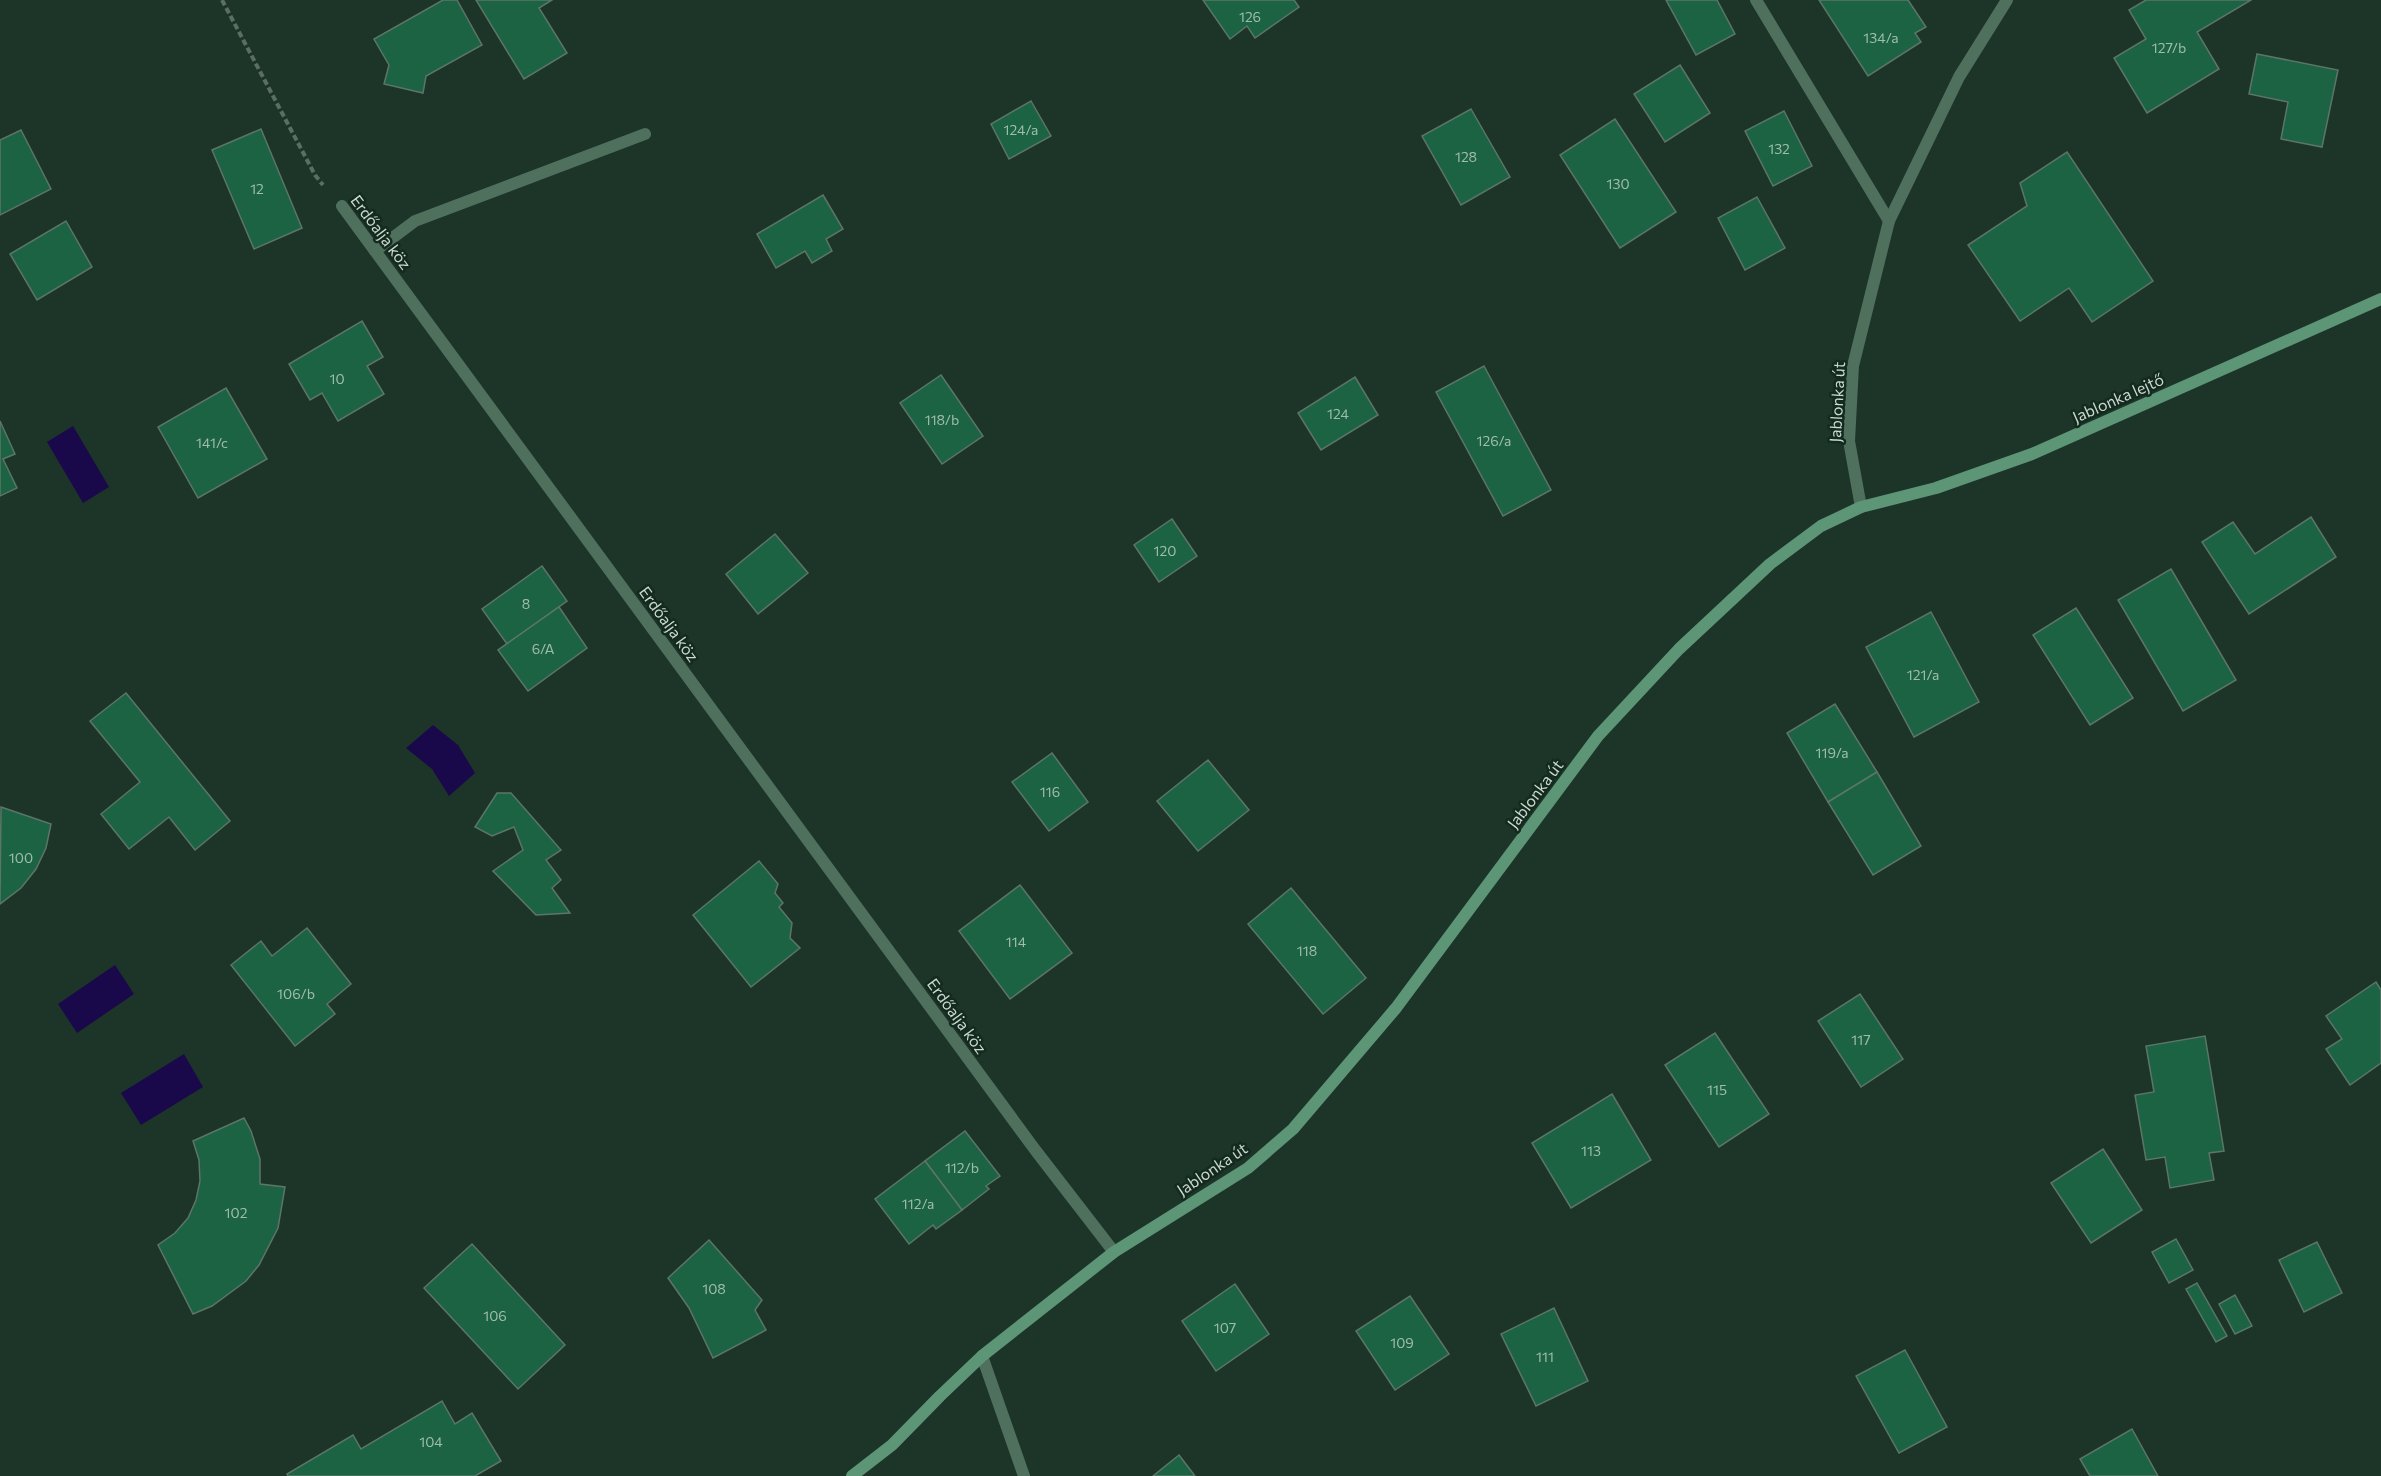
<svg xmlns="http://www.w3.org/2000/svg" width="2381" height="1476" viewBox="0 0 2381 1476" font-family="Commissioner,sans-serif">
  <rect width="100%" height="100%" fill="#1d3428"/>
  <g fill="#19094a">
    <path d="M73,426L109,487L83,503L47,442Z"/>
    <path d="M433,725L458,745L475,773L449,796L432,769L406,748Z"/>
    <path d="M115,965L134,994L77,1033L58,1004Z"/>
    <path d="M184,1054L203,1087L141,1125L121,1093Z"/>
  </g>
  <g fill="#1c6343" stroke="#5c7567" stroke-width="1.5">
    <path d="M443,0H457L482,45L426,76L423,93L384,84L389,65L374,39Z"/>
    <path d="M476,0H552L539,8L567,53L524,79Z"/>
    <path d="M1203,0H1294L1299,7L1255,38L1247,26L1230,39Z"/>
    <path d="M1666,0H1717L1735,34L1696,55Z"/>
    <path d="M1819,0H1908L1926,27L1915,33L1921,42L1868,76Z"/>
    <path d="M2146,0H2251L2197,32L2219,69L2147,113L2114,58L2146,39L2129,10Z"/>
    <path d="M2257,54L2338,70L2322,147L2281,139L2288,102L2249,94Z"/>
    <path d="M1680,65L1710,113L1665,142L1634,94Z"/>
    <path d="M1031,101L1051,136L1009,159L991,124Z"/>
    <path d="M1471,109L1510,177L1461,205L1422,136Z"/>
    <path d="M1784,111L1812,166L1773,186L1745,131Z"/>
    <path d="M1615,119L1676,212L1620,248L1560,155Z"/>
    <path d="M261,129L302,228L254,249L212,150Z"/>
    <path d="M21,130L51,189L0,215V140Z"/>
    <path d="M2067,152L2153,281L2092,322L2069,288L2020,321L1968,245L2027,206L2020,183Z"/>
    <path d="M823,195L843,229L826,239L832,251L812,263L805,251L776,268L757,234Z"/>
    <path d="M1757,197L1785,248L1745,270L1718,218Z"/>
    <path d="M66,221L92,267L37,300L10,254Z"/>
    <path d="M362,321L383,357L367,366L384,394L338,421L322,393L310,400L289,364Z"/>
    <path d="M1484,366L1551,490L1503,516L1436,392Z"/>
    <path d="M941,375L983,436L942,464L900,403Z"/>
    <path d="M1355,377L1378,415L1321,450L1298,413Z"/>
    <path d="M226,388L267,459L198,498L158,427Z"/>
    <path d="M0,421L15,454L3,459L17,488L0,496Z"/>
    <path d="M2311,517L2336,557L2249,614L2202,542L2233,522L2255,554Z"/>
    <path d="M1172,519L1197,556L1159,582L1134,545Z"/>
    <path d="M775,534L808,573L758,614L726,574Z"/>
    <path d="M542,566L567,601L507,644L482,609Z"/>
    <path d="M2171,569L2236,680L2183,711L2118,600Z"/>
    <path d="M559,607L587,648L528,691L498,650Z"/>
    <path d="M2076,608L2133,698L2090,725L2033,635Z"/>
    <path d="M1931,612L1979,702L1914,737L1866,647Z"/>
    <path d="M126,693L230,821L195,850L169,817L129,849L101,814L140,782L90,721Z"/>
    <path d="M1835,704L1877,772L1828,802L1787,733Z"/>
    <path d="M1052,753L1088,802L1049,831L1012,782Z"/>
    <path d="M1208,760L1249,810L1198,851L1157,801Z"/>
    <path d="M1877,772L1921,846L1873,875L1828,802Z"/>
    <path d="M497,793H511L561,850L546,860L561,880L552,888L570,913L536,915L493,871L523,850L514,827L492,836L475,827Z"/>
    <path d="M1,807L51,824L46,848L36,869L21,888L0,904Z"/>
    <path d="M759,861L778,884L775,893L783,903L779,907L792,923L790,938L800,948L751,987L693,915Z"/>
    <path d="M1020,885L1072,953L1010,999L959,931Z"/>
    <path d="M1291,888L1366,978L1323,1014L1248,924Z"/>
    <path d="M307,928L351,984L327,1004L335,1014L295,1046L231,965L261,941L272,956Z"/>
    <path d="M2376,982L2381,990V1063L2350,1085L2326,1049L2342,1039L2326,1016Z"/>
    <path d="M1860,994L1903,1059L1861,1087L1818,1021Z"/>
    <path d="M1715,1033L1769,1114L1719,1147L1665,1065Z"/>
    <path d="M2205,1036L2224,1151L2209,1153L2214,1180L2170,1188L2165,1157L2146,1160L2135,1095L2154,1092L2146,1046Z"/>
    <path d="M1612,1094L1651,1160L1571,1208L1532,1143Z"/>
    <path d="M244,1118L251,1131L260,1159V1184L285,1187L278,1228L259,1265L246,1281L212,1306L193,1314L158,1245L175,1233L188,1218L196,1200L200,1181L199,1160L193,1141Z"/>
    <path d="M965,1131L1000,1176L986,1186L989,1189L962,1210L925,1161Z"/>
    <path d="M2103,1149L2142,1210L2091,1243L2051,1183Z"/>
    <path d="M925,1161L962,1210L936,1229L933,1225L909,1244L875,1199Z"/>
    <path d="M2176,1239L2193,1270L2169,1283L2152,1252Z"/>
    <path d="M709,1240L762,1300L755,1310L766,1330L713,1358L689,1308L668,1278Z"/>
    <path d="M2317,1242L2342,1293L2304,1312L2279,1260Z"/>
    <path d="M472,1244L565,1345L518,1389L424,1288Z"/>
    <path d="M2197,1283L2227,1336L2216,1342L2186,1289Z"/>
    <path d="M1235,1284L1269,1334L1216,1371L1182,1321Z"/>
    <path d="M2235,1295L2252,1326L2235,1334L2219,1304Z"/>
    <path d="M1410,1296L1449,1354L1395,1390L1356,1331Z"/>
    <path d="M1554,1308L1588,1381L1536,1406L1501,1334Z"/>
    <path d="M1905,1350L1947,1427L1899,1453L1856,1376Z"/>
    <path d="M442,1401L455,1424L472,1413L501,1461L475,1476H288L287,1474L353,1435L361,1449Z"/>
    <path d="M2132,1429L2158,1476H2090L2080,1459Z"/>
    <path d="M1179,1455L1195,1476H1153Z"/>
  </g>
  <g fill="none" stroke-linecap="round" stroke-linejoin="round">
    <path stroke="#5b6e64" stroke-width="4" stroke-dasharray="6 3" stroke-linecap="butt" d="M222,0L315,175L323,185"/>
    <path stroke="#4e705d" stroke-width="12" d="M1756,0L1889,221"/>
    <g stroke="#4e705d" stroke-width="12">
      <path d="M342,206L1036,1151L1114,1252"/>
      <path d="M375,251L415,221L645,134"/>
      <path d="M1861,507L1849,441L1853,366L1889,221L1959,77L2007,0"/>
      <path d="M982,1356L1024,1476"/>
    </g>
    <path stroke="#5d9577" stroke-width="12" d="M852,1476L892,1445L940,1396L982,1356L1114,1252L1248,1168L1293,1129L1396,1008L1598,736L1679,649L1770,564L1821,526L1861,507L1936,488L2032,454L2381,299"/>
  </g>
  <g text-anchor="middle" stroke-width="5" stroke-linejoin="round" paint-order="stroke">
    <g font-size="14" fill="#a0bcae">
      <text x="1250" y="22">126</text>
      <text x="1881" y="43">134/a</text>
      <text x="2169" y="53">127/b</text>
      <text x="1021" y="135">124/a</text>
      <text x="1779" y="154">132</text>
      <text x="1466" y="162">128</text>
      <text x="1618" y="189">130</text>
      <text x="257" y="194">12</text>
      <text x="337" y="384">10</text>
      <text x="1338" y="419">124</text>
      <text x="942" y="425">118/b</text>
      <text x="1494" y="446">126/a</text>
      <text x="212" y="448">141/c</text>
      <text x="1165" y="556">120</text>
      <text x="526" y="609">8</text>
      <text x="543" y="654">6/A</text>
      <text x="1923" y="680">121/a</text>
      <text x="1832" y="758">119/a</text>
      <text x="1050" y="797">116</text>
      <text x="21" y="863">100</text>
      <text x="1016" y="947">114</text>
      <text x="1307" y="956">118</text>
      <text x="296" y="999">106/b</text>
      <text x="1861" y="1045">117</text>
      <text x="1717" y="1095">115</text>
      <text x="1591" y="1156">113</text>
      <text x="962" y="1173">112/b</text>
      <text x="918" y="1209">112/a</text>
      <text x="236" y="1218">102</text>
      <text x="714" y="1294">108</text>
      <text x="495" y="1321">106</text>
      <text x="1225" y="1333">107</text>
      <text x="1402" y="1348">109</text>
      <text x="1545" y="1362">111</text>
      <text x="431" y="1447">104</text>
    </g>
    <g font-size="16" fill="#ccd9d1" stroke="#132a1e">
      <text transform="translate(381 232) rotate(53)" y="6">Erdőalja köz</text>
      <text transform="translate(2118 398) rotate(-24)" y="6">Jablonka lejtő</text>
      <text transform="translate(1837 402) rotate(-87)" y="6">Jablonka út</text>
      <text transform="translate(669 624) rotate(54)" y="6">Erdőalja köz</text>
      <text transform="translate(1535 794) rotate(-53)" y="6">Jablonka út</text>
      <text transform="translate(957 1016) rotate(54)" y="6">Erdőalja köz</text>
      <text transform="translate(1212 1169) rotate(-34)" y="6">Jablonka út</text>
    </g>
  </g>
</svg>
